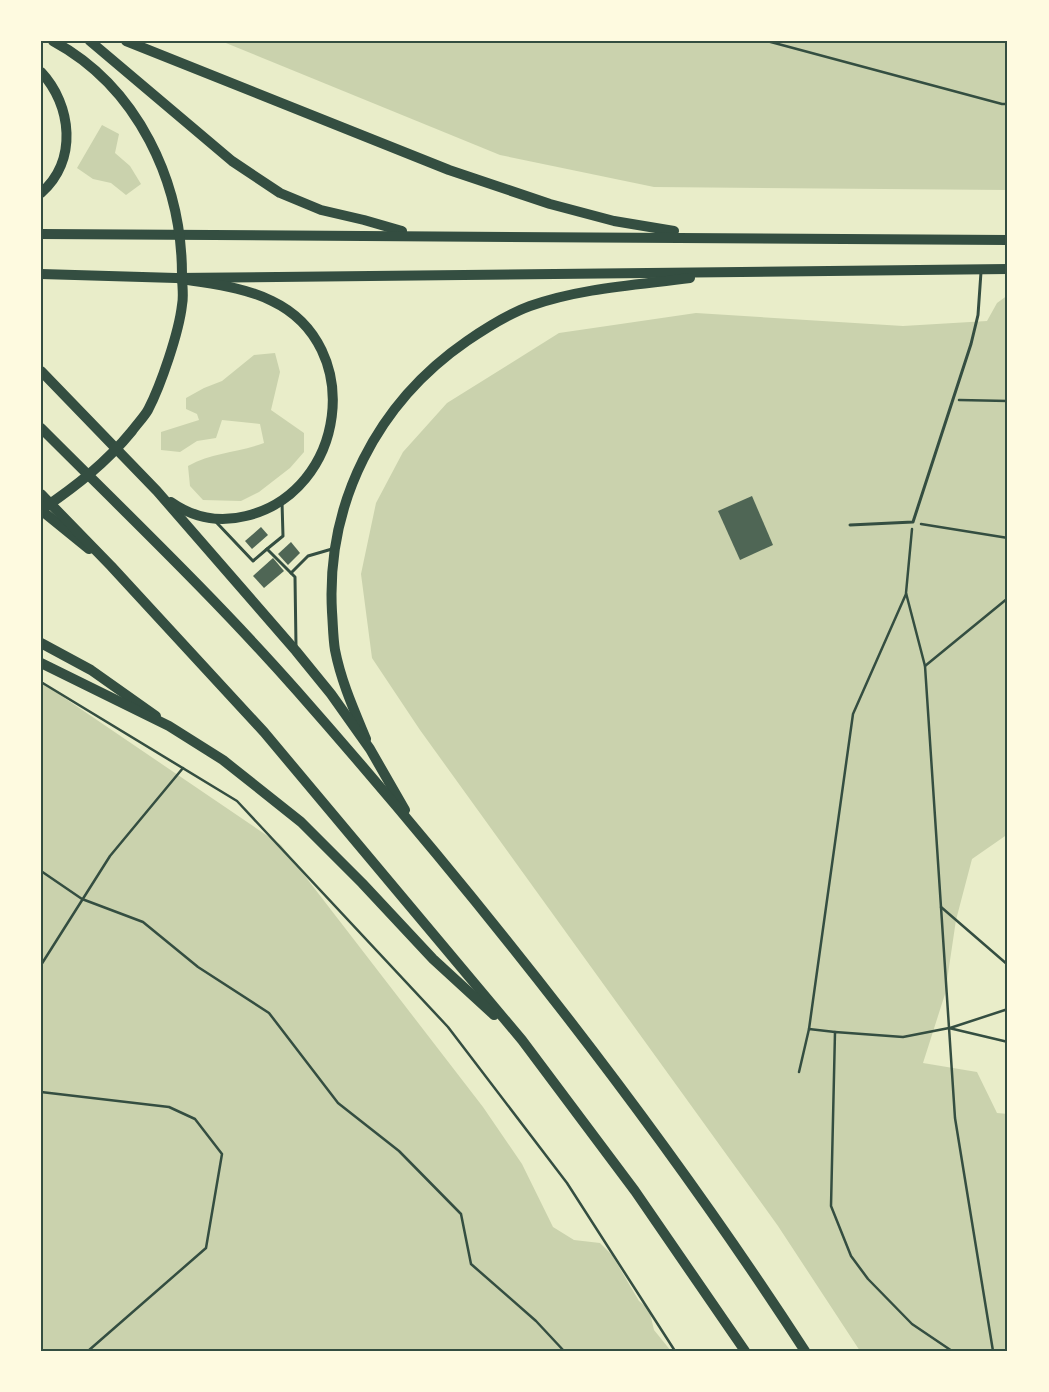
<svg xmlns="http://www.w3.org/2000/svg" width="1049" height="1392" viewBox="0 0 1049 1392" font-family="'Noto Sans',sans-serif">
  <rect width="100%" height="100%" fill="#e9edc9"/>
  <g fill="#cad2ad">
    <path d="M221,41H1008V190L654,187L500,155Z"/>
    <path d="M102,125L119,134L115,153L130,166L141,184L126,195L111,183L93,179L77,168Z"/>
    <path d="M1008,295V834L972,859L956,920L945,994L923,1063L977,1072L997,1113L1008,1114V1351H860L778,1226L420,730L372,658L361,574L376,503L403,452L447,403L559,333L696,313L903,326L987,321L997,303Z"/>
    <path d="M275,353L280,372L271,410L304,433V452L290,468L259,492L241,501L203,500L190,486L188,466C213,452 237,453 264,443L260,424L222,420L216,438L197,441L180,452L161,450V432L199,420L197,414L186,409V398L204,388L222,381L254,355Z"/>
    <path d="M41,682L281,845L483,1107L522,1164L553,1227L574,1240L600,1243L612,1255L639,1301L649,1309L654,1330L671,1351H41Z"/>
  </g>
  <g fill="#4f6655">
    <path d="M752,496L773,545L740,560L718,511Z"/>
    <path d="M261,527L268,535L252,549L245,541Z"/>
    <path d="M291,542L300,553L288,565L278,554Z"/>
    <path d="M273,558L284,571L264,588L253,576Z"/>
  </g>
  <g fill="none" stroke-linecap="round" stroke-linejoin="round">
    <g stroke="#344e41" stroke-width="2.5">
      <path d="M767,41L1002,104H1008"/>
      <path d="M959,400L1008,401"/>
      <path d="M921,524L1008,538"/>
      <path d="M912,529L906,593L925,666L955,1118L993,1351"/>
      <path d="M925,666L1008,598"/>
      <path d="M41,682L237,801L448,1027L567,1183L675,1351"/>
      <path d="M41,871L82,899L143,922L198,967L269,1013L338,1103L399,1151L461,1214L471,1264L536,1321L564,1351"/>
      <path d="M941,907L1008,965"/>
      <path d="M41,965L110,856L183,768"/>
      <path d="M950,1028L1008,1009"/>
      <path d="M809,1029L853,714L906,594"/>
      <path d="M799,1072L809,1029L835,1032"/>
      <path d="M41,1092L169,1107L195,1119L222,1154L206,1248L88,1351"/>
      <path d="M952,1351L912,1324L868,1279L851,1256L831,1206L835,1032L903,1037L949,1028L1008,1042"/>
    </g>
    <g stroke="#344e41" stroke-width="3">
      <path d="M217,523L253,561L267,549L295,577L296,646"/>
      <path d="M850,525L913,522L971,344L978,315L981,272"/>
      <path d="M267,549L283,536L282,502"/>
      <path d="M291,573L308,556L332,549"/>
    </g>
    <g stroke="#344e41" stroke-width="10">
      <path d="M90,41L232,161L280,193L321,210L364,220L402,231"/>
      <path d="M126,41L449,170L550,204L614,221L674,231"/>
      <path d="M41,234L1008,240"/>
      <path d="M41,274L176,278L1008,269"/>
      <path d="M41,510L89,549"/>
      <path d="M41,643L91,670L156,716"/>
      <path d="M366,739C354,710 341,681 335,650C333,638 333,625 332,612C326,503 377,403 467,341C486,328 508,314 530,306C581,288 637,285 690,278"/>
    </g>
    <g stroke="#344e41" stroke-width="10">
      <path d="M41,72C72,105 78,161 41,193"/>
      <path d="M41,371L157,491L296,651L331,694L370,749L405,810"/>
      <path d="M41,428C128,515 217,600 298,692C481,900 654,1118 805,1351"/>
      <path d="M41,494L111,566L264,732L522,1040L635,1191L745,1351"/>
      <path d="M171,502C194,518 219,523 246,516C346,492 366,346 272,301C242,286 209,284 177,278"/>
      <path d="M41,510C75,487 106,463 132,431C137,424 144,417 148,410C161,385 179,332 182,305C184,296 182,285 182,275C182,182 138,87 53,41"/>
      <path d="M41,663L169,726L223,760L301,822L362,883L433,959L494,1015"/>
    </g>
  </g>
  <rect width="1049" height="1392" fill="none" stroke="#fefae0" stroke-width="85"/>
  <rect x="42" y="42" width="964" height="1308" fill="none" stroke="#344e41" stroke-width="2"/>
</svg>
